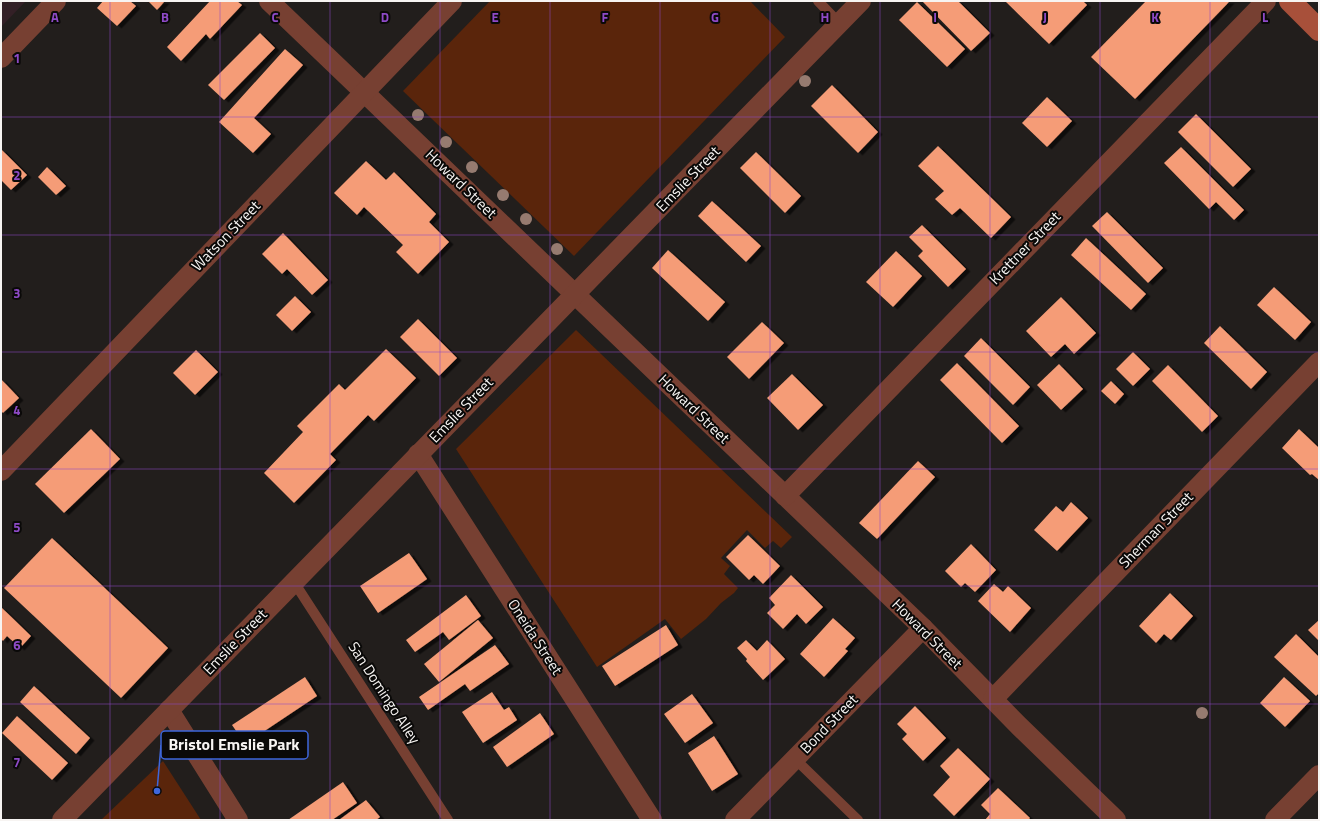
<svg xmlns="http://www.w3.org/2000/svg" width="1320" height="821" viewBox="0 0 1320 821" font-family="'Titillium Web',sans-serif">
  <defs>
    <filter id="shadow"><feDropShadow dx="4.5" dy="2.5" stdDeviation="0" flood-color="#0009"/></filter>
  </defs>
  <rect width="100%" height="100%" fill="#221e1c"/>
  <path fill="#332026" d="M1,1H26L1,27Z"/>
  <g fill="#5a250b">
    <path d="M490,1H750L785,37L574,256L403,91Z"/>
    <path d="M576,330L792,537L781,548L773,541L765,548L747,530L721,558L730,566L724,574L738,588L734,593L721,603L706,619L681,639L665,619L597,667L456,449Z"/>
    <path d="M163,761L201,820H101Z"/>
  </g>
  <g fill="#f59c77" filter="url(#shadow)">
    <path d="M103,1H130L136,6L117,26L97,8Z"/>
    <path d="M148,1H165L157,10Z"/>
    <path d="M210,1H237L242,5L210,39L206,34L181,61L167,47Z"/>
    <path d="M922,1H958L990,33L971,51Z"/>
    <path d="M1005,1H1083L1087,5L1049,44Z"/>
    <path d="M1146,1H1230L1135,99L1091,57Z"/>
    <path d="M917,2L965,49L947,67L899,20Z"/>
    <path d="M260,33L275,48L224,100L208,85Z"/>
    <path d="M285,49L303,65L254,118L271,134L253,153L219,122Z"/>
    <path d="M832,85L878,132L858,153L811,106Z"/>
    <path d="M1047,97L1072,121L1047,147L1022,123Z"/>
    <path d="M1196,114L1251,169L1233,187L1178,132Z"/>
    <path d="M938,146L1011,217L991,238L960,208L952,215L935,199L944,191L918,166Z"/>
    <path d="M1181,147L1244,210L1234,220L1216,202L1209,209L1164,163Z"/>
    <path d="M1,149L27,175L11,190L1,180Z"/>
    <path d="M756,152L801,196L785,213L740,168Z"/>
    <path d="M366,161L386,180L394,172L436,214L429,222L449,242L418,274L396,252L403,245L364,207L357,215L334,193Z"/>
    <path d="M47,167L66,186L56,195L38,177Z"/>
    <path d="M712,201L761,246L746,262L698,216Z"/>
    <path d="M1107,212L1163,268L1148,283L1092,226Z"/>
    <path d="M922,225L966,269L948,287L918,256L923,251L909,237Z"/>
    <path d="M283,233L328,280L312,295L287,269L282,274L262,254Z"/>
    <path d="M1086,238L1146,294L1131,310L1071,255Z"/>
    <path d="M668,250L725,302L708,321L652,268Z"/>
    <path d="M896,251L922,276L893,307L866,282Z"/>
    <path d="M1274,287L1311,322L1295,340L1257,305Z"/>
    <path d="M295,296L311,312L292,331L276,315Z"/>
    <path d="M1061,297L1096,333L1074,354L1065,344L1051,357L1026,331Z"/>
    <path d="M418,319L457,358L439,376L400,337Z"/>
    <path d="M762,322L784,343L749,379L727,357Z"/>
    <path d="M1220,326L1267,372L1251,389L1204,343Z"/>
    <path d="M981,338L1030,387L1013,405L964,356Z"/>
    <path d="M386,349L416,378L374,421L368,415L330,454L336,460L294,503L264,473L303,432L297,426L339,384L345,390Z"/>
    <path d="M196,350L218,372L195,395L173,373Z"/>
    <path d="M1133,352L1150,369L1133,386L1116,369Z"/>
    <path d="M957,363L1019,426L1002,443L940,380Z"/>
    <path d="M1059,364L1083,389L1061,410L1037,385Z"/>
    <path d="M1168,365L1218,416L1202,432L1152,381Z"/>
    <path d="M792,374L823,405L798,430L767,398Z"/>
    <path d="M1,379L19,398L3,413L1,411Z"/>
    <path d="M1111,381L1124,394L1115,404L1101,391Z"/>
    <path d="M91,429L120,459L64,513L35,484Z"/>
    <path d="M1299,429L1319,448V480L1312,474L1310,475L1282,448Z"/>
    <path d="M918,461L935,477L877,539L859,523Z"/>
    <path d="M1071,502L1088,518L1057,551L1034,530L1056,506L1063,512Z"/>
    <path d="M748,535L780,566L763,584L754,575L749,580L726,557Z"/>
    <path d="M52,538L168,648L121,698L4,588Z"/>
    <path d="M971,544L996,570L975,592L965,583L961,587L945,571Z"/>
    <path d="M409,553L427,579L378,613L360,586Z"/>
    <path d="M791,575L823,607L806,624L797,614L783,629L767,613L775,605L769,598Z"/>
    <path d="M994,584L1003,592L1008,586L1031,608L1010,632L978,601Z"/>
    <path d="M1170,593L1193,616L1171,640L1164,634L1156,643L1139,626Z"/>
    <path d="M466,595L481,616L449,640L443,632L415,652L406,640Z"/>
    <path d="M1,607L31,636L20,648L7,636L3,641L1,639Z"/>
    <path d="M833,618L855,638L845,649L848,651L824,677L800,654Z"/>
    <path d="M478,620L493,638L439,682L424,664Z"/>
    <path d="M1319,620V641L1308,630Z"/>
    <path d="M666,625L678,645L615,686L602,666Z"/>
    <path d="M1296,634L1319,657V693L1316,696L1274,657Z"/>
    <path d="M746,640L757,651L767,640L785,659L763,680L746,661L747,659L737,648Z"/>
    <path d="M495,645L509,664L470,691L465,684L428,710L419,697Z"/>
    <path d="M305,677L317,696L245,744L232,725Z"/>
    <path d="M1284,677L1310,701L1285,727L1260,703Z"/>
    <path d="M34,686L90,738L76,754L20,702Z"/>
    <path d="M492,692L504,710L509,707L517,720L483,743L462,712Z"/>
    <path d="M692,694L713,723L685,743L664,714Z"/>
    <path d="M915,706L946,738L923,761L902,739L907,734L897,724Z"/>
    <path d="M540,713L554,734L507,767L493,747Z"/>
    <path d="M17,716L68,763L52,780L2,733Z"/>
    <path d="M714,736L738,774L712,791L688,753Z"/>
    <path d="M958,748L990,779L954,816L933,795L950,777L940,766Z"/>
    <path d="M343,782L357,803L332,820H288Z"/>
    <path d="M998,788L1030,818L1028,820H985L990,814L981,805Z"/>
    <path d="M366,800L380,817L376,820H339Z"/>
  </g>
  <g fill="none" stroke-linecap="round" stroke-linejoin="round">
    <g stroke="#774032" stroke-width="10">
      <path d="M818,1L839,23"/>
      <path d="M294,582L448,820"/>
      <path d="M795,759L858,820"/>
    </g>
    <g stroke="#774032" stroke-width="20">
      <path d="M269,1L923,628L1019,726L1116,820"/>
      <path d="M1,58L56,1"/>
      <path d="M418,454L652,820"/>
      <path d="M1,471L452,1"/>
      <path d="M785,496L1266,1"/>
      <path d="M993,699L1319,362"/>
      <path d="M169,710L238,820"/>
      <path d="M62,820L861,1"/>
      <path d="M735,820L923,628"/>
      <path d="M1275,820L1319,775"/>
    </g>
    <path stroke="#a8503a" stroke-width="22" d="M1290,1L1319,30"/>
  </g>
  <g fill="#967b70">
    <circle cx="805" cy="81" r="6"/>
    <circle cx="418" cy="115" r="6"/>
    <circle cx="446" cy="142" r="6"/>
    <circle cx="472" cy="167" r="6"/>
    <circle cx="503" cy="195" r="6"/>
    <circle cx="526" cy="219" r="6"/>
    <circle cx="557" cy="249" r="6"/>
    <circle cx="1202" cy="713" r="6"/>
  </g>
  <path fill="none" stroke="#8e4ac7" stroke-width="1" stroke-opacity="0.55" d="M110,1V820M220,1V820M330,1V820M440,1V820M550,1V820M660,1V820M770,1V820M880,1V820M990,1V820M1100,1V820M1210,1V820M1,117H1319M1,235H1319M1,352H1319M1,469H1319M1,586H1319M1,704H1319"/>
  <g text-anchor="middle" stroke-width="4" stroke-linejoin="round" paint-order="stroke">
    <g font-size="15" fill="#f7f4f2" stroke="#0a0908">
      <text transform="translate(688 179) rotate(-46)" y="5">Emslie Street</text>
      <text transform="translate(461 184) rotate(44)" y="5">Howard Street</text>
      <text transform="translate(226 236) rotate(-46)" y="5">Watson Street</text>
      <text transform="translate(1025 248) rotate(-46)" y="5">Krettner Street</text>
      <text transform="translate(694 409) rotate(44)" y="5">Howard Street</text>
      <text transform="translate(461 410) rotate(-46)" y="5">Emslie Street</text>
      <text transform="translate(1156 530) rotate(-46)" y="5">Sherman Street</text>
      <text transform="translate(927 634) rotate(45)" y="5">Howard Street</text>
      <text transform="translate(535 637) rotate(57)" y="5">Oneida Street</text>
      <text transform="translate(235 642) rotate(-46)" y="5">Emslie Street</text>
      <text transform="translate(384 693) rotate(57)" y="5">San Domingo Alley</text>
      <text transform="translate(829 724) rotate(-46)" y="5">Bond Street</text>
    </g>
  </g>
  <g font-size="13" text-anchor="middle" font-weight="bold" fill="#8e4ac7" stroke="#0a0908" stroke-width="4" stroke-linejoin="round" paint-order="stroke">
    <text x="55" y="22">A</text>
    <text x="165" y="22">B</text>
    <text x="275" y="22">C</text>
    <text x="385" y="22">D</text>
    <text x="495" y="22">E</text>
    <text x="605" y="22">F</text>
    <text x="715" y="22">G</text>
    <text x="825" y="22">H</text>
    <text x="935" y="22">I</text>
    <text x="1045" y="22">J</text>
    <text x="1155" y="22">K</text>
    <text x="1265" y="22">L</text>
    <text x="17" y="63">1</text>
    <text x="17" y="180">2</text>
    <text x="17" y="298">3</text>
    <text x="17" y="415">4</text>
    <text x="17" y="532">5</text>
    <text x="17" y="650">6</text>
    <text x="17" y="767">7</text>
  </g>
  <path fill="none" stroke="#3e67dc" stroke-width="1.5" d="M157 791L161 745"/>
  <circle fill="#3e67dc" stroke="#0a0908" stroke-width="1.5" cx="157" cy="791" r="4"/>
  <rect fill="#0a0908" stroke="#3e67dc" stroke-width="1.5" x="161" y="731" width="147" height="28" rx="4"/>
  <g font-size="16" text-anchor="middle" font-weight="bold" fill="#f7f4f2">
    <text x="234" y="750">Bristol Emslie Park</text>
  </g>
  <rect width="1320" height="821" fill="none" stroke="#f7f4f2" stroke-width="4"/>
</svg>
